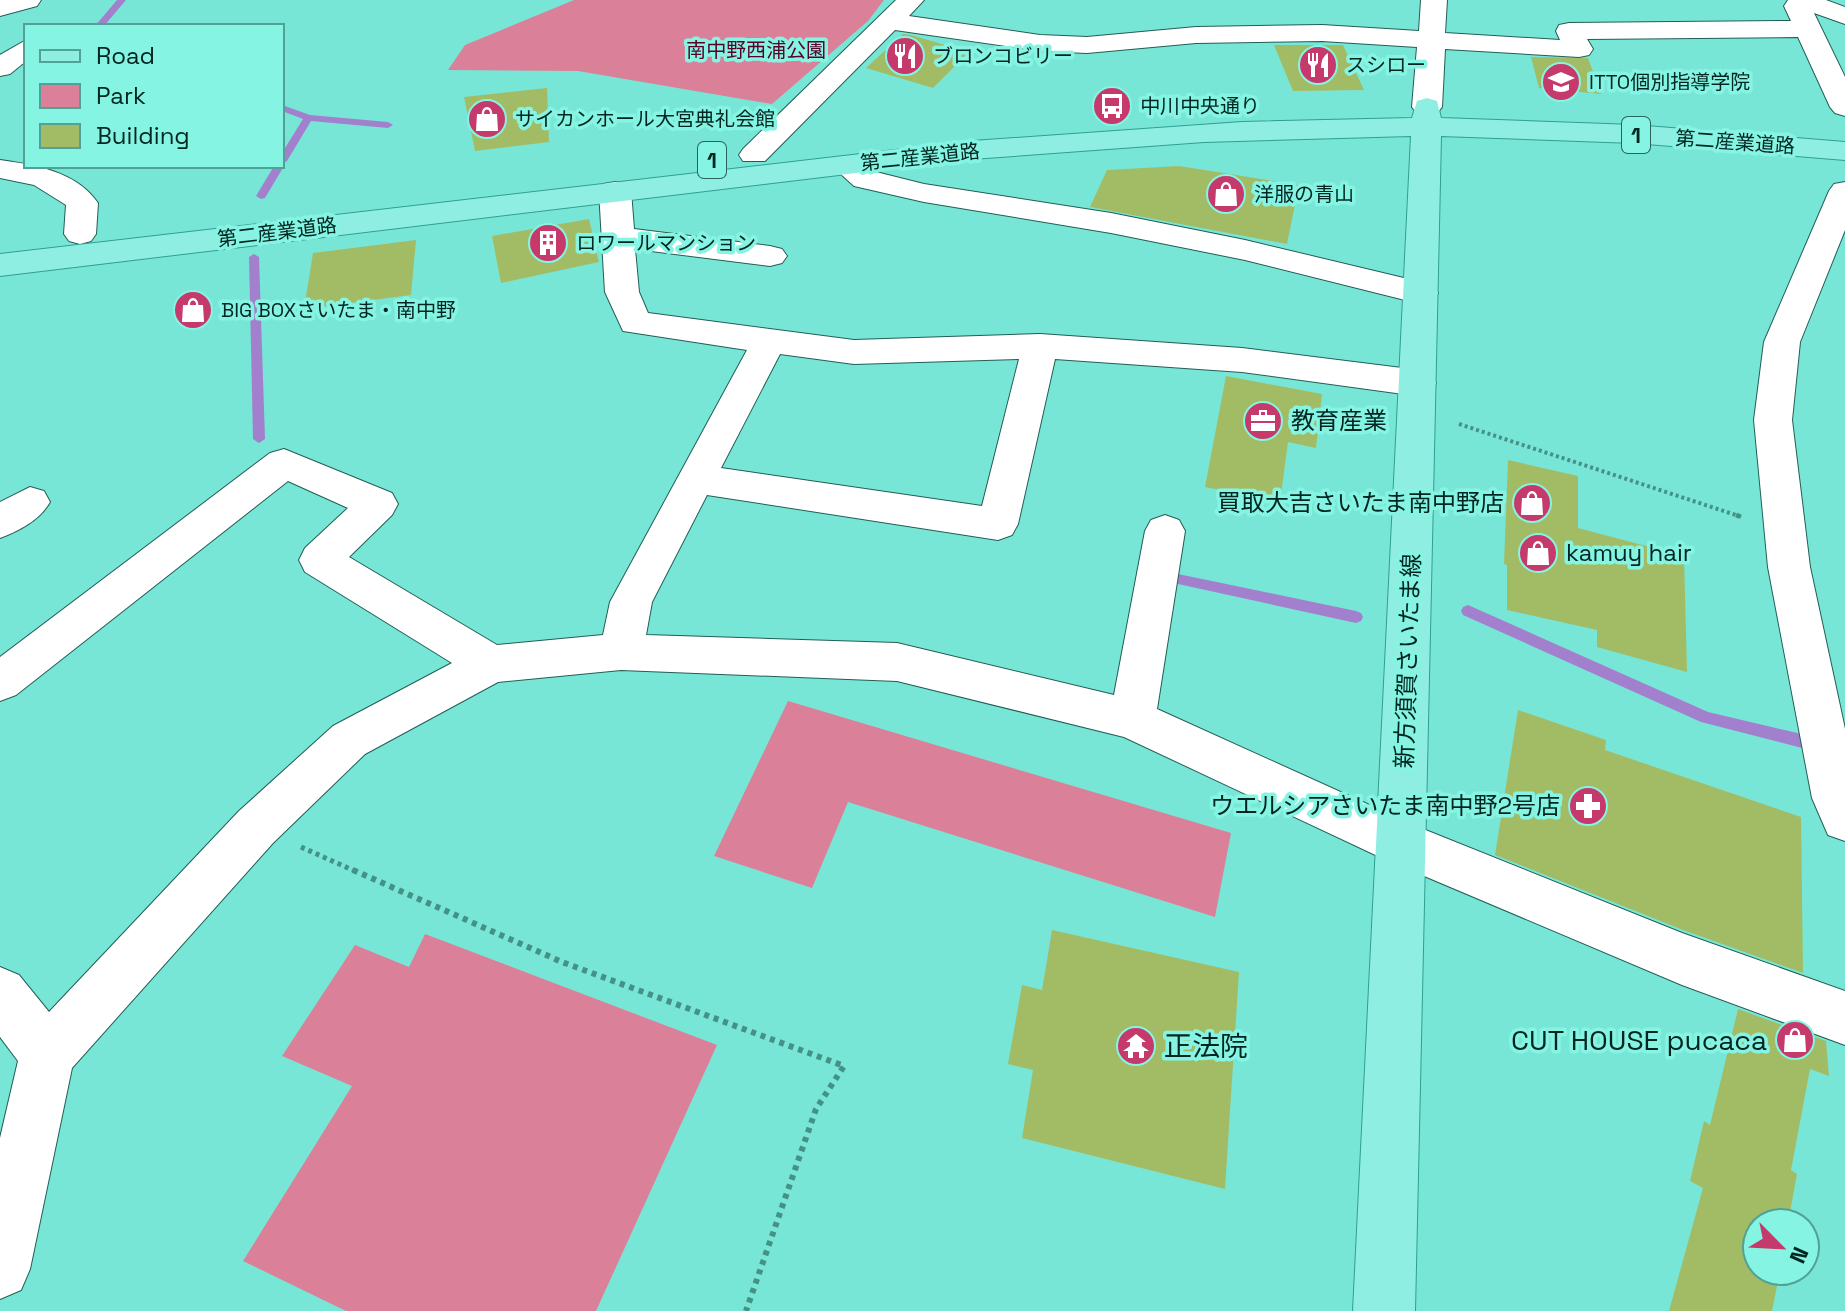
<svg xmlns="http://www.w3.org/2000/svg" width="1845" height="1311" viewBox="0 0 1845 1311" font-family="'Space Grotesk','Noto Sans JP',sans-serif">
  <rect width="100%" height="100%" fill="#78e6d6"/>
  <g fill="#db8099">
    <path d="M574,0H884L868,21L772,104L578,71L448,70L465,45Z"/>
    <path d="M788,701L1231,833L1215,917L848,802L812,888L714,856Z"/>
    <path d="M425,934L717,1045L596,1311H346L243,1261L352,1086L282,1056L355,945L409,967Z"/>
  </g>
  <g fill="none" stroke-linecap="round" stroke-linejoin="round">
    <g fill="#a280cd" fill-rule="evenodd">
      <path d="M117,0H126L104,26H95Z"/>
      <path d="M282,105L310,115L388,122L393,125L388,128L311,121L287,161L282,164L284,166L265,198L261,199L256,196L274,166H282V153L303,119L282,111Z"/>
      <path d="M254,254L259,257L265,439L259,443L253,439L249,257Z"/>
      <path d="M1178,574L1356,611L1361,613L1363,617L1361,621L1356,623L1178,584L1171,579Z"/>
      <path d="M1468,605L1708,712L1810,736L1815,738L1817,743L1815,748L1810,750L1701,722L1463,615L1461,611L1463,607Z"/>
    </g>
  </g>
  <g fill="#a2bc66">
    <path d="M903,34L911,35L969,52L933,88L866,68Z"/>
    <path d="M1274,45H1343L1364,90L1293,91Z"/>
    <path d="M1531,57L1588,58L1601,94L1539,88Z"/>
    <path d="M547,88L549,142L475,151L464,97Z"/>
    <path d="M1179,166L1299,185L1287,244L1090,207L1107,170Z"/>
    <path d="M589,219L599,262L501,283L492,236Z"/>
    <path d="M416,240L411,295L304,309L313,253Z"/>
    <path d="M1226,376L1322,394L1316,448L1288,442L1280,502L1205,487Z"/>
    <path d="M1508,460L1578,476V528L1684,556L1687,672L1597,647V630L1507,610V565L1504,564Z"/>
    <path d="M1518,710L1606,740L1605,750L1801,817L1803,973L1683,930L1495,855Z"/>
    <path d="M1052,930L1239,972L1225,1189L1022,1138L1033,1070L1008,1064L1022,985L1042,990Z"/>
    <path d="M1738,1009L1826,1041L1829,1076L1810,1069L1791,1170L1797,1174L1788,1223H1757V1271H1780L1772,1311H1669L1703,1188L1690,1181L1704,1121L1710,1125Z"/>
  </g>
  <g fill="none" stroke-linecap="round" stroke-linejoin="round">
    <defs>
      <g id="minor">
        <path d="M0,0H41L37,6L0,16Z"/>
        <path d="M896,0H924L909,16L1040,35L1087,37L1196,27L1322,25L1419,31L1421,0H1447L1445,33L1560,40L1556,31L1559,25L1569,23L1791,21L1784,6L1788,0H1826L1845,7V24L1814,13L1845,77V116L1835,113L1830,107L1798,37L1587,39L1593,49L1589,55L1579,57L1445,49L1442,107L1437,113H1417L1412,107L1417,47L1322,41L1196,43L1087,53L1040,51L895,30L765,161H743L739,155L743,149Z"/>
        <path d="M26,40V61L10,74L0,76V55Z"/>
        <path d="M846,156L857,159L876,172L924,184L1111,213L1245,240L1433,285L1438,293L1433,301L1421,304L1245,260L1111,233L924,202L854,186L831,165L835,159Z"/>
        <path d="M0,160C35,165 76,171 98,203L96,234L91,241L80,244L69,241L64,234L66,205L34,185L0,178Z"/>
        <path d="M615,182L626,184L631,191L634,229L770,246L782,249L787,256L782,263L770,266L635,249L639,292L648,313L854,340L1040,334L1242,348L1418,370L1431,374L1436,383L1431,392L1418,396L1242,372L1055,359L1018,524L1012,535L998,540L707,495L652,602L646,635L897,643L1114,695L1145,531L1151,520L1165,515L1179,520L1185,531L1157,709L1418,827L1682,933L1845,991V1045L1682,985L1384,859L1124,737L897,681L621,670L498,682L365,754L273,843L72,1068L30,1269L21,1290L0,1299V1138L18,1061L0,1037V967L19,975L49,1012L239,811L333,726L452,663L305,572L299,560L305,548L348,508L288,481L16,695L0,701V657L270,453L284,449L392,493L398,504L392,515L349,557L497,645L603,635L610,602L747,350L623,331L605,292L599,191L604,184ZM780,354L854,364L1019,359L982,506L721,468Z"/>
        <path d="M1845,182V230L1800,342L1792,420L1810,567L1845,729V841L1828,835L1812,798L1768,567L1754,420L1764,342L1829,191L1834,184Z"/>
        <path d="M30,487L44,491L50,502C40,520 19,531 0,538V502Z"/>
      </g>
      <path id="major" d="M1427,98L1437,101L1441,118L1634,125L1845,142V160L1634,143L1441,136L1415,1311H1353L1411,136L1204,142L972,159L0,276V254L972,141L1242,122L1412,118L1417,101Z"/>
    </defs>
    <use href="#minor" stroke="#225e56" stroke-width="2"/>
    <use href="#major" stroke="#2da092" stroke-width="2"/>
    <path stroke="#449287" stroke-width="4" stroke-dasharray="3 3" stroke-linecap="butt" d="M1459,424L1742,517"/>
    <g stroke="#449287" stroke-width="5" stroke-dasharray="4 4" stroke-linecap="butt">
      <path d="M1736,515L1742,517"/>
      <path d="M301,847L357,872"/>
    </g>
    <path stroke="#449287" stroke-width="6" stroke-dasharray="5 5" stroke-linecap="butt" d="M353,870L562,962L844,1066L816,1109L746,1311"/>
    <use href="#minor" fill="#fff" fill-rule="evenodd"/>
    <use href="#major" fill="#8feee2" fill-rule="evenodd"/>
  </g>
  <defs>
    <symbol id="restaurant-disc" viewBox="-11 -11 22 22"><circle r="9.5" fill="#c5396b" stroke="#86f4e3"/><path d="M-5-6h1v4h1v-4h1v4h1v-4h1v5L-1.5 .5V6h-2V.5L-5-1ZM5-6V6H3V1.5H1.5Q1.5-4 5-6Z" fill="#fff"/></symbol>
    <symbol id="school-disc" viewBox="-11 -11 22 22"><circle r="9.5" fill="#c5396b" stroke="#86f4e3"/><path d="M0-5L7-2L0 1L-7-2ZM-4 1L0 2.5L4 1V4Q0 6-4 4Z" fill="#fff"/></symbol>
    <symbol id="bus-disc" viewBox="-11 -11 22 22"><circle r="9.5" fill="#c5396b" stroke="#86f4e3"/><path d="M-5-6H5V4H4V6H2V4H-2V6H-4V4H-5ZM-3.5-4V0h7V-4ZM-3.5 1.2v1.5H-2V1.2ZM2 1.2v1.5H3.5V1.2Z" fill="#fff"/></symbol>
    <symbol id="shop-disc" viewBox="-11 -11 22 22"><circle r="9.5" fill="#c5396b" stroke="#86f4e3"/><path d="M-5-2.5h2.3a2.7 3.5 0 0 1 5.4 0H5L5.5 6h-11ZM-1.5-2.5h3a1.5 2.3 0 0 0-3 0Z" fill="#fff"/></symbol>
    <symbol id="building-disc" viewBox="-11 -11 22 22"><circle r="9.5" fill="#c5396b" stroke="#86f4e3"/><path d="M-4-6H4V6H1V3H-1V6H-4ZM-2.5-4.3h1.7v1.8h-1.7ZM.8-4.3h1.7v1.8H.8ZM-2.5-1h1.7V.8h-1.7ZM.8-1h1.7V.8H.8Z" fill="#fff"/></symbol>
    <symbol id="office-disc" viewBox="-11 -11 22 22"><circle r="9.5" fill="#c5396b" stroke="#86f4e3"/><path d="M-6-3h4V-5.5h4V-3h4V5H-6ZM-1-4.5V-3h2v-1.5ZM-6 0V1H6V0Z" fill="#fff"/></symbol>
    <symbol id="pharmacy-disc" viewBox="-11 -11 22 22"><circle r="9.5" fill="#c5396b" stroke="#86f4e3"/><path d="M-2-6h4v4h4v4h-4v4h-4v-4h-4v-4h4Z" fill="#fff"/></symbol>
    <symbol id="temple-disc" viewBox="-11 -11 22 22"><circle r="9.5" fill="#c5396b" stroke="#86f4e3"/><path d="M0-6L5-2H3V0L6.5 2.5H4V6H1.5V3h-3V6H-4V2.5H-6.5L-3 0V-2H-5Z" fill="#fff"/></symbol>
  </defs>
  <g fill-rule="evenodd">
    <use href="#restaurant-disc" x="883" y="34" width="44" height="44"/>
    <use href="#restaurant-disc" x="1296" y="43" width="44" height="44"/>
    <use href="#school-disc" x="1539" y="60" width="44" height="44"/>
    <use href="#bus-disc" x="1090" y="84" width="44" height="44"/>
    <use href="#shop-disc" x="465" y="97" width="44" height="44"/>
    <use href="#shop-disc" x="1204" y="172" width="44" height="44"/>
    <use href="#building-disc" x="526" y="221" width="44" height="44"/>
    <use href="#shop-disc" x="171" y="288" width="44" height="44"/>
    <use href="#office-disc" x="1241" y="399" width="44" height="44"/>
    <use href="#shop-disc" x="1510" y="481" width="44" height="44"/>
    <use href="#shop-disc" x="1516" y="531" width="44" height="44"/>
    <use href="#pharmacy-disc" x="1566" y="784" width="44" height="44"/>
    <use href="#shop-disc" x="1773" y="1018" width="44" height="44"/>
    <use href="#temple-disc" x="1114" y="1024" width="44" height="44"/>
  </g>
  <g text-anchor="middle" stroke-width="7" stroke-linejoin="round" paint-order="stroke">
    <g font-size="20" fill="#570227" stroke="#86f4e3">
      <text x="756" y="57">南中野西浦公園</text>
    </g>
    <g font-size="20" fill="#012521" stroke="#86f4e3" text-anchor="start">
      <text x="933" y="63">ブロンコビリー</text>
      <text x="1346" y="72">スシロー</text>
      <text x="1589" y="89">ITTO個別指導学院</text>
      <text x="1140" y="113">中川中央通り</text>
      <text x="515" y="126">サイカンホール大宮典礼会館</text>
      <text x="1254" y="201">洋服の青山</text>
      <text x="576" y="250">ロワールマンション</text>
      <text x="221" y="317">BIG BOXさいたま・南中野</text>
    </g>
    <g font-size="20" fill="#012521" stroke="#86f4e3">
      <text transform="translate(1735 142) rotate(4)" y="7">第二産業道路</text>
      <text transform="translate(920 157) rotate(-6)" y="7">第二産業道路</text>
      <text transform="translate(277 232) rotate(-7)" y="7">第二産業道路</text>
    </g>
    <g fill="#86f4e3" stroke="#29635b" stroke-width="2">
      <rect x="1622" y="117" width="28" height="36" rx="6"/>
      <rect x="698" y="142" width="28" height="36" rx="6"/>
    </g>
    <g font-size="22" font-weight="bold" fill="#012521">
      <text x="1636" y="143">1</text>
      <text x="712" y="168">1</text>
    </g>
    <g font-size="24" fill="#012521" stroke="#86f4e3" text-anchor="start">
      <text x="1291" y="429">教育産業</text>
      <text x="1504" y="511" text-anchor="end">買取大吉さいたま南中野店</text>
      <text x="1566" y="561">kamuy hair</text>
      <text x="1560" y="814" text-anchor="end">ウエルシアさいたま南中野2号店</text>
    </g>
    <g font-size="24" fill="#012521" stroke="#86f4e3">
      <text transform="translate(1408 661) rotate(-88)" y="8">新方須賀さいたま線</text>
    </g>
    <g font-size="28" fill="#012521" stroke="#86f4e3" text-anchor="end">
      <text x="1767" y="1050">CUT HOUSE pucaca</text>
      <text x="1164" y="1056" text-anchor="start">正法院</text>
    </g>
  </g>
  <rect x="24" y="24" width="260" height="144" fill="#86f4e3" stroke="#51a195" stroke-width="2"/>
  <rect x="40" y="50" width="40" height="12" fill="#8feee2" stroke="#51a195" stroke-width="2"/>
  <text x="96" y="64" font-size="24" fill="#012521">Road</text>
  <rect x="40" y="84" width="40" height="24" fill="#db8099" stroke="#51a195" stroke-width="2"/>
  <text x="96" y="104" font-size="24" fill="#012521">Park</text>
  <rect x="40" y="124" width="40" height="24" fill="#a2bc66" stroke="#51a195" stroke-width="2"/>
  <text x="96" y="144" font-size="24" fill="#012521">Building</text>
  <g transform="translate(1781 1247) rotate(114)"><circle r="38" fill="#86f4e3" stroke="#51a195" stroke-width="2"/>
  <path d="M0-6L14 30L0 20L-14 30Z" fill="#c5396b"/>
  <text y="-12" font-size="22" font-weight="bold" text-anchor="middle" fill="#012521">N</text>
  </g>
</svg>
